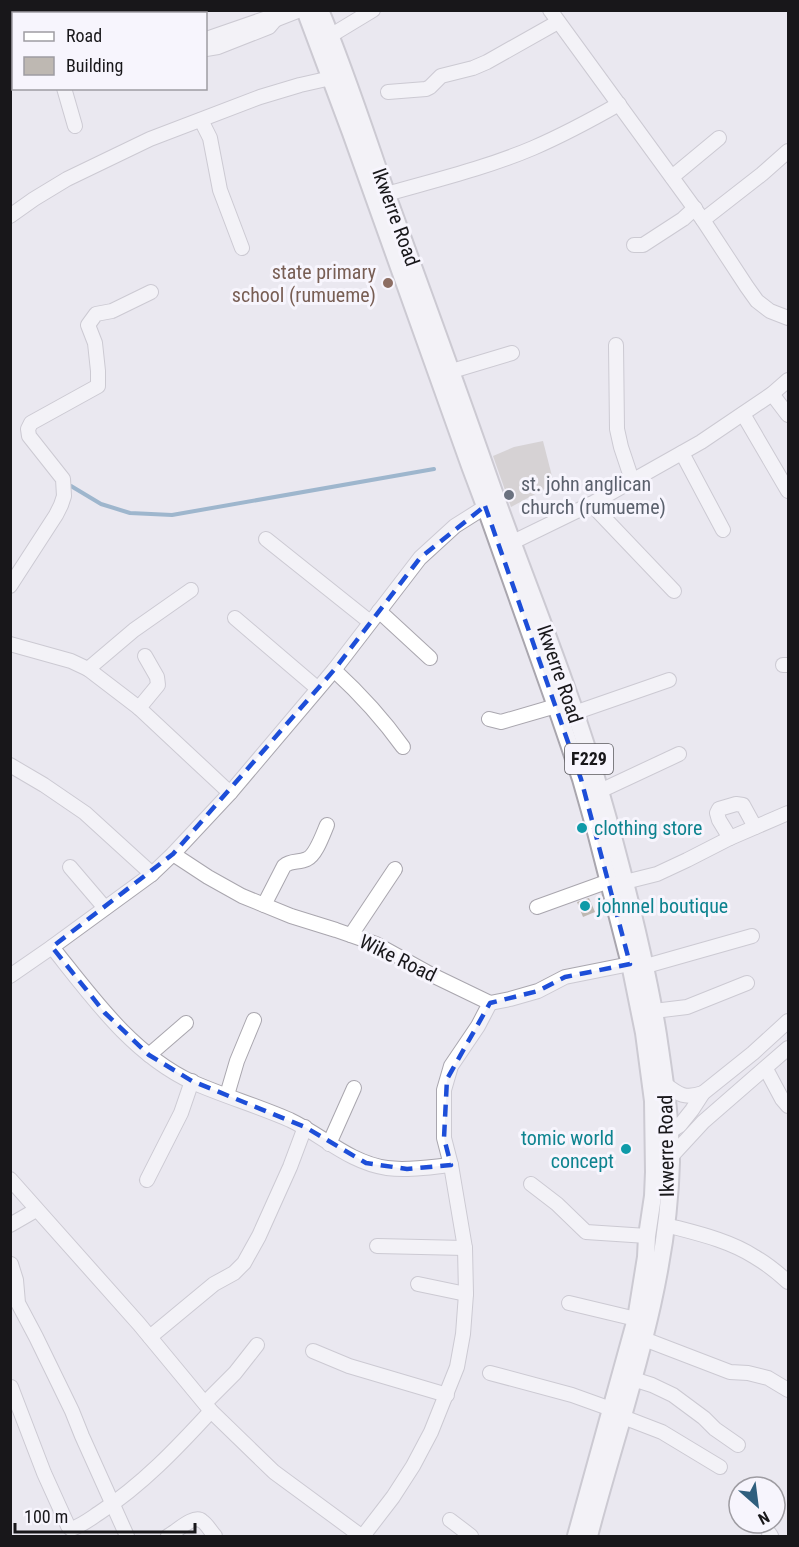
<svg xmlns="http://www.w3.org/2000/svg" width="799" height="1547" viewBox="0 0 799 1547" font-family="'Roboto Condensed',sans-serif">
  <rect width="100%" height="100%" fill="#eae8f0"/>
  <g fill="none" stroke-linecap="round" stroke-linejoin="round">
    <path stroke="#437aa2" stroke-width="4" d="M71,486L101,504L130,513L172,515L434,469"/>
  </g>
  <g fill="#beb8b2">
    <path d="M543,441L554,484L511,507L493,456L514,447Z"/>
    <path d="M589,898L595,912L583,917L577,902Z"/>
  </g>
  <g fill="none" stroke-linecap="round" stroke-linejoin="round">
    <defs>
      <g id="minor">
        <path d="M550,10L703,220L747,287L757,301L770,311L788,318"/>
        <path d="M330,36L373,10"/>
        <path d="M206,39L267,18L277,19L300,10"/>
        <path d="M206,49L218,47L269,27L275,20"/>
        <path d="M64,88L75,126"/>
        <path d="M388,92L426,89L430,87L441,76L473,68L487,62L558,22"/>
        <path d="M201,120L210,138L220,190L242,248"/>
        <path d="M672,177L719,138"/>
        <path d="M387,194C436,180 486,168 533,148C563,135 591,120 619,104"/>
        <path d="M10,216L34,199L67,179L150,139L260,97L300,85L331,78"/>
        <path d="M703,220L762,174L788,151"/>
        <path d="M634,245H643L683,219L695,208"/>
        <path d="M616,345L617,429L621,447L632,480"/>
        <path d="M452,371L512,353"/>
        <path d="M772,394L788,415"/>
        <path d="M743,414L788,491"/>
        <path d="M682,453L723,530"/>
        <path d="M591,504L674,591"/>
        <path d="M266,539L370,622"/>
        <path d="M503,546L513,542L591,504L701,442L772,394L788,380"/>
        <path d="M10,586L56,515L61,505L64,496L63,479L29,436L28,429L31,423L98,386V371L95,343L88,325L96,314L112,311L151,292"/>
        <path d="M379,611L430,658"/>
        <path d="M235,618L317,688"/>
        <path d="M10,644L71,661L88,669L139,708L230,793"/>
        <path d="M783,665H788"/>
        <path d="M88,669L134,630L191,590"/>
        <path d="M334,670C359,693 383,719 403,747"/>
        <path d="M139,708L158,685L157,677L145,656"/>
        <path d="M574,713L669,680"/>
        <path d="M489,719L501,722L556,706"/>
        <path d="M10,765L44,785L85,813L152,874"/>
        <path d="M600,791L679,754"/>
        <path d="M730,838L719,820L717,813L719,809L736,804L743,805L755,827"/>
        <path d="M173,854L208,877L242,896L291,916L336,930L376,944L432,975L490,1003L510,999L538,991L565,977L630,964"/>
        <path d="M70,867L105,908"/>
        <path d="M625,882L657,874L687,860L730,838L788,813"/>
        <path d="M264,905L284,866C291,860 299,863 307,859C316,855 323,834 327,825"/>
        <path d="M537,907L609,881"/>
        <path d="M351,935L395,869"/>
        <path d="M52,947C92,997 132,1054 192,1082C224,1096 258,1106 290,1120C322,1135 350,1163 387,1168C408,1171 430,1167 451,1165"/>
        <path d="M646,966L752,936"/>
        <path d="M10,976L52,947L152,874L173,854L230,793L334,670L420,558L455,526L493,502"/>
        <path d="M654,1011L687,1007L747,983"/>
        <path d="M149,1055L186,1023"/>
        <path d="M766,1069L782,1099L788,1106"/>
        <path d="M665,1084C679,1095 685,1099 703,1093"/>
        <path d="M227,1095L237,1061L254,1020"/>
        <path d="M663,1136L680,1125L692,1110L703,1093L753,1053L788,1021"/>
        <path d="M329,1144L354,1088"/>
        <path d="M667,1161L703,1122L788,1048"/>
        <path d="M10,1179L139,1324L211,1411L274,1472L361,1536"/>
        <path d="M147,1180L181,1113L192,1081"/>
        <path d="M531,1184L557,1204L586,1232L647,1236"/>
        <path d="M10,1225L36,1210"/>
        <path d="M666,1225C696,1233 729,1240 755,1257C767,1264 778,1273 788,1282"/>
        <path d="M377,1246L465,1248"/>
        <path d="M11,1264L16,1280L18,1303L36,1337L72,1411L82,1436L127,1536"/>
        <path d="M418,1284L466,1294"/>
        <path d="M569,1303L636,1319"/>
        <path d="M150,1337L214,1284L234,1273L244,1263L259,1236L290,1167L305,1127"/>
        <path d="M644,1339L730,1372L748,1373L768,1378L788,1390"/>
        <path d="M313,1351L349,1366L447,1395"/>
        <path d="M490,1373L572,1395L611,1409"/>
        <path d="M633,1379L652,1385L673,1395L704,1418L715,1429L738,1445"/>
        <path d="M11,1387L44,1473L68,1526L71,1529C81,1526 90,1519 99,1513C142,1485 177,1448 211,1411"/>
        <path d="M205,1403L235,1373L257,1345"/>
        <path d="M623,1417L662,1432L720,1467"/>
        <path d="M450,1520L471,1536"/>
        <path d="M769,1533L771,1536"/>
        <path d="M168,1536C176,1532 194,1514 202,1521C207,1524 211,1532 215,1536"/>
        <path d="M363,1536L393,1497L413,1466L431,1432L457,1367L463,1334L466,1294L465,1248L451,1165L444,1138V1090L451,1066L478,1026L490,1003"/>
      </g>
      <g id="major">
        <path d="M305,10L351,133L470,466L485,506L556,706L581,779L596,832L630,964L644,1033L653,1101L654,1172L653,1196L647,1236L646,1257L636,1319L576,1536"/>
        <path d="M320,10C346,72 366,135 388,198C423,294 458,389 491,484C515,552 542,619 566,687C588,747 606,809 622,871C636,925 649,979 658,1035C664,1077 671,1120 671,1162C668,1291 621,1413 589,1536"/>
      </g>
    </defs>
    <use href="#minor" stroke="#a9a6ae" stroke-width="16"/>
    <use href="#major" stroke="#a9a6ae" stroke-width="20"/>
    <use href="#minor" stroke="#fff" stroke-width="14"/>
    <use href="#major" stroke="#fff" stroke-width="16"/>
  </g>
  <path d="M0 0H799V1547H0ZM485,506L581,779L630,964L565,977L538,991L490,1003L447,1079L444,1138L451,1165L407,1169L366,1163L305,1127L192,1081L149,1055L105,1013L52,947L173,854L334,670L420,558Z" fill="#eae8f0" fill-opacity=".55" fill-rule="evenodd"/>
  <path fill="none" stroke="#1d4ed8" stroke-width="4.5" stroke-dasharray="12 8" stroke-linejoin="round" d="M485,506L581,779L630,964L565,977L538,991L490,1003L447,1079L444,1138L451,1165L407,1169L366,1163L305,1127L192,1081L149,1055L105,1013L52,947L173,854L334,670L420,558Z"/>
  <circle fill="#8d6e63" stroke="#f7f5fd" stroke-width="2" cx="388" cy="283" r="6"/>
  <circle fill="#6b7280" stroke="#f7f5fd" stroke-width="2" cx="509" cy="495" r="6"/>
  <g fill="#0f9aa8" stroke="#f7f5fd" stroke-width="2">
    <circle cx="582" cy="828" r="6"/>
    <circle cx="585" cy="906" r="6"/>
    <circle cx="626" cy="1149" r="6"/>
  </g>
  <g text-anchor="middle" stroke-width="6" stroke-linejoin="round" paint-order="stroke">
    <rect fill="#f7f5fd" stroke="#5b5a5e" stroke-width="1.5" x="565" y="744" width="48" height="30" rx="4.5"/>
    <g font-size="18" font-weight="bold" fill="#18171a">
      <text x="589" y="765">F229</text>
    </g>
    <g font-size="20" fill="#18171a" stroke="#f7f5fd">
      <text transform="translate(396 217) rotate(70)" y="7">Ikwerre Road</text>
      <text transform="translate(560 674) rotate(71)" y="7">Ikwerre Road</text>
      <text transform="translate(398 958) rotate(26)" y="7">Wike Road</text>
      <text transform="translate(666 1146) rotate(-91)" y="7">Ikwerre Road</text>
    </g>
    <g font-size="20" fill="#785e54" stroke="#f7f5fd" text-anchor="end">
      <text x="376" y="279">state primary<tspan x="376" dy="23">school (rumueme)</tspan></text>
    </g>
    <g font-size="20" fill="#5b616d" stroke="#f7f5fd" text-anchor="start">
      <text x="521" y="491">st. john anglican<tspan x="521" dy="23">church (rumueme)</tspan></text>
    </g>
    <g font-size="20" fill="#0d838f" stroke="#f7f5fd" text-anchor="start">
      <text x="594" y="835">clothing store</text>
      <text x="597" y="913">johnnel boutique</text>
      <text x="614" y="1145" text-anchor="end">tomic world<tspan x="614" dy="23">concept</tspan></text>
    </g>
  </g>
  <rect width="799" height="1547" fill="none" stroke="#18171a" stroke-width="24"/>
  <rect x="12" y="12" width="195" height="78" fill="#f7f5fd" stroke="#9e9ca2" stroke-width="1.5"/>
  <rect x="24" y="32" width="30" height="9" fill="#ffffff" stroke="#9e9ca2" stroke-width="1.5"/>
  <text x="66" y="42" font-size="18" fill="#18171a">Road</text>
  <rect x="24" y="57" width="30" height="18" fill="#beb8b2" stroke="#9e9ca2" stroke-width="1.5"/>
  <text x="66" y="72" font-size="18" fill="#18171a">Building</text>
  <g transform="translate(757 1505) rotate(152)"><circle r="28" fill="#f7f5fd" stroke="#9e9ca2" stroke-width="1.5"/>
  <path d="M0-4.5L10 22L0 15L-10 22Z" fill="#2f5f7e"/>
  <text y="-9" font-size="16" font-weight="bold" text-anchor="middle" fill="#18171a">N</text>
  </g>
  <path d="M15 1523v9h180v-9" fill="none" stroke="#18171a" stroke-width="3"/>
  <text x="24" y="1523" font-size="18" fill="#18171a" stroke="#f7f5fd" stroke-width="4.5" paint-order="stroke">100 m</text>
</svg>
